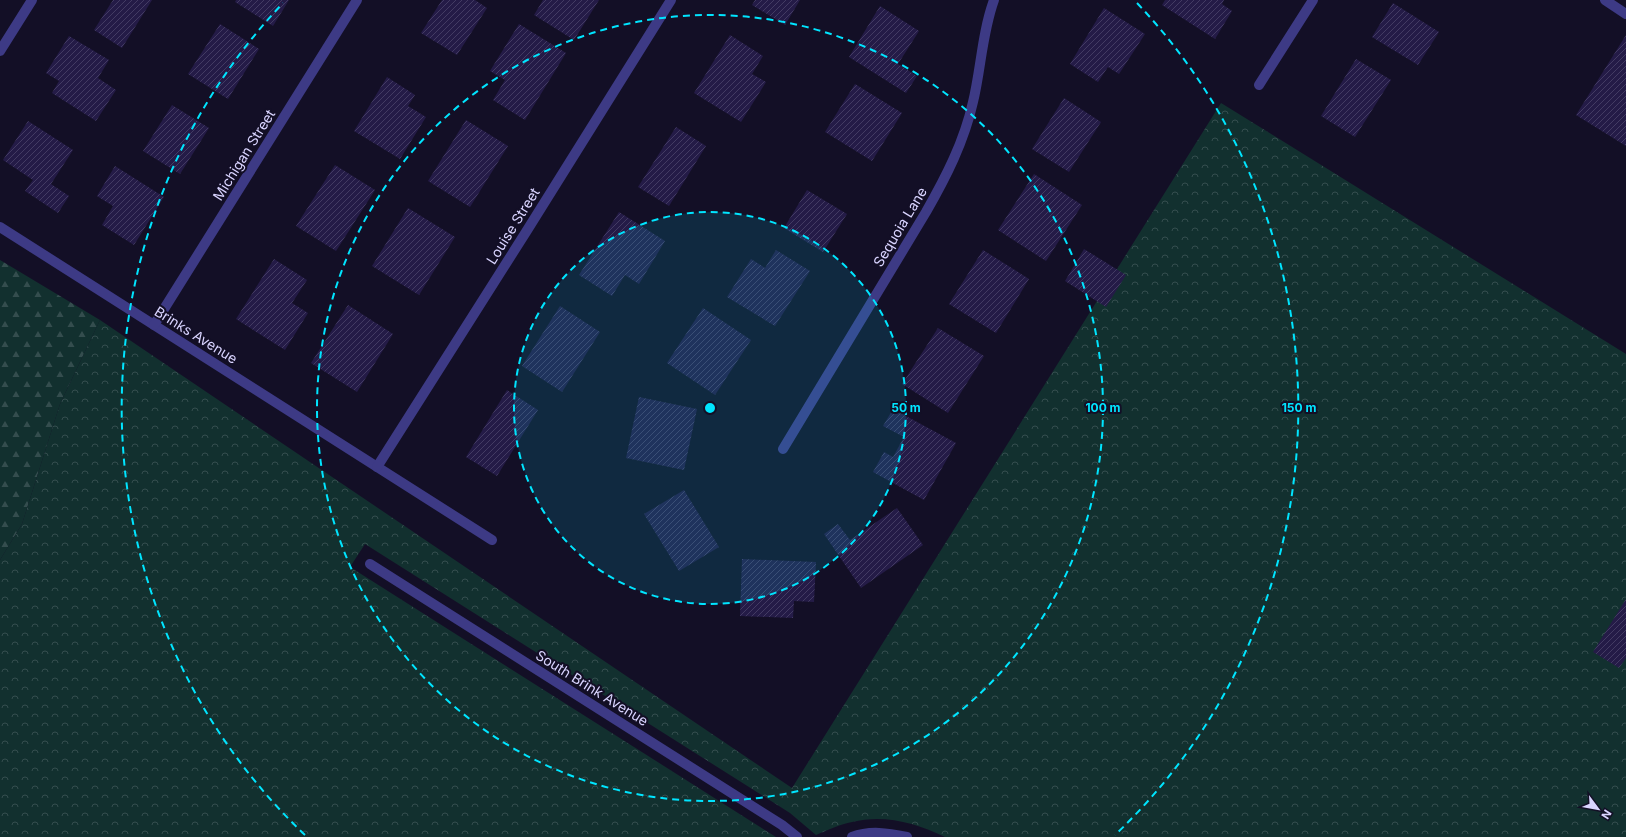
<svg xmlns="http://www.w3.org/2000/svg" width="1626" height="837" viewBox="0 0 1626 837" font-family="Inter,sans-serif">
  <defs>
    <pattern id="forest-firs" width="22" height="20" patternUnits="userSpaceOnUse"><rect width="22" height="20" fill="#12302f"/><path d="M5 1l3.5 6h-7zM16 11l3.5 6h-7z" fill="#344d4e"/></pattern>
    <pattern id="park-crowns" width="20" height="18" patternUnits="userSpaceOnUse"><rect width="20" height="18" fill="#12302f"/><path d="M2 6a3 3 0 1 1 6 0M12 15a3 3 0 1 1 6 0" fill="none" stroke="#344d4e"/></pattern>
    <pattern id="building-hatch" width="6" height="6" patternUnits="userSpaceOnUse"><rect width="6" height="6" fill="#241b47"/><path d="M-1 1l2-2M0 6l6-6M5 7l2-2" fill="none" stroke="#433b63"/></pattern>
  </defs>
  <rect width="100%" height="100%" fill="#130f26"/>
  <path fill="url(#forest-firs)" d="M0,260L100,320L60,404L22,524L0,560Z"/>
  <path fill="url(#park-crowns)" d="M1221,103L1626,354V837H945C916,823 884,814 852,822C840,824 828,830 816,835L790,813L365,544L350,567L776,837H0V560L22,524L60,404L100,320L792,788Z"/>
  <g fill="url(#building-hatch)">
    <path d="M113,0H152L122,48L94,30Z"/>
    <path d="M236,0H289L273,26L235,2Z"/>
    <path d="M442,0H475L487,8L457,55L421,33Z"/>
    <path d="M543,0H599L574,40L534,15Z"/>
    <path d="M755,0H800L785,25L752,5Z"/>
    <path d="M1165,0H1224L1222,4L1232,11L1215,39L1162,5Z"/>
    <path d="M1393,3L1439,32L1418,65L1372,37Z"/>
    <path d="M880,6L919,31L898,64L917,76L906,93L849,57Z"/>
    <path d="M1104,8L1145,34L1119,74L1108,67L1098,82L1070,64Z"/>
    <path d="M220,24L259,49L228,99L188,74Z"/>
    <path d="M519,24L566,53L525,120L493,100L505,80L490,71Z"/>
    <path d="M730,35L763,56L752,74L766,82L741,122L694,93Z"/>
    <path d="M1626,35V146L1576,115Z"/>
    <path d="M69,36L109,60L98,78L116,90L96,121L52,93L59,81L46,73Z"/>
    <path d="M1356,59L1391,80L1355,137L1321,116Z"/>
    <path d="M387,77L415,95L408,106L426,117L400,159L354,131Z"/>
    <path d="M855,84L902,113L872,161L825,132Z"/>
    <path d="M1064,98L1101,122L1069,172L1032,149Z"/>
    <path d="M172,105L209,128L180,174L143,151Z"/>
    <path d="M466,120L508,146L470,207L428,181Z"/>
    <path d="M28,121L73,150L51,184L69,196L58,213L25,191L33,180L3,160Z"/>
    <path d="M676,127L706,146L669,206L638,187Z"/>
    <path d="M335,165L375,190L336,251L296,226Z"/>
    <path d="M115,166L164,197L134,245L102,225L113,206L97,196Z"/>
    <path d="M1034,174L1082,205L1046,261L998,230Z"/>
    <path d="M807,190L847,214L823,252L784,228Z"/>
    <path d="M408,208L455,237L419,295L372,266Z"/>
    <path d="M619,212L665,241L639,284L625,275L612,296L579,275Z"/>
    <path d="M1084,249L1126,275L1106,307L1065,281Z"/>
    <path d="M776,250L810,271L775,326L727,297L751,259L765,268Z"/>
    <path d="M983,250L1029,279L996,333L949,304Z"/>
    <path d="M274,259L307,280L292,303L308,313L285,350L236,319Z"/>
    <path d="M348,305L393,334L357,392L311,363Z"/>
    <path d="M560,306L600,332L562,392L522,366Z"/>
    <path d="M703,308L751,340L715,395L667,363Z"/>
    <path d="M938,328L984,356L948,413L902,384Z"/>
    <path d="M507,390L538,410L497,476L466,457Z"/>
    <path d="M639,397L697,409L684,470L626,458Z"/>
    <path d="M893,409L956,443L924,500L873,472L884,452L893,457L904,437L883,426Z"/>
    <path d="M684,490L719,547L679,571L644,514Z"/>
    <path d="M897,508L923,545L861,588L824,534L838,524L850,540Z"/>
    <path d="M742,559L816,562L814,602L794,601L793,618L740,616Z"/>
    <path d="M1626,599V658L1619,668L1593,652Z"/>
  </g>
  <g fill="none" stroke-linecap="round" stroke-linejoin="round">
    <g stroke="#3d3a85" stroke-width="10">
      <path d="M1605,0L1626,14"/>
      <path d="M0,51L32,0"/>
      <path d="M1259,85L1313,0"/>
      <path d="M0,227L492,540"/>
      <path d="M154,325L357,0"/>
      <path d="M783,449L926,212C946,177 964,142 973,102C981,69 982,33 994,0"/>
      <path d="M377,467L526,232L671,0"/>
      <path d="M370,564L782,825L797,837"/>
      <path d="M852,837C870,830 888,833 907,837"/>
    </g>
  </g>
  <circle cx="710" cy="408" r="196" fill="#00e5ff" fill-opacity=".12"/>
  <g fill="none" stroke="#00e5ff" stroke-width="2" stroke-dasharray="7 5">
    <circle cx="710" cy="408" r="196"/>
    <circle cx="710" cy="408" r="393"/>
    <path d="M305 835A589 589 0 0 1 283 3M1137 3A589 589 0 0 1 1115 835"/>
  </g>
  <g text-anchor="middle" stroke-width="4" stroke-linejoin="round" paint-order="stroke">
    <g font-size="14" fill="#d9d4ff" stroke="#130f26">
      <text transform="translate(244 155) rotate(-58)" y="5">Michigan Street</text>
      <text transform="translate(513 226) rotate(-58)" y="5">Louise Street</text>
      <text transform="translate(900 227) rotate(-59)" y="5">Sequoia Lane</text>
      <text transform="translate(196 335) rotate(32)" y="5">Brinks Avenue</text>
      <text transform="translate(592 688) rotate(32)" y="5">South Brink Avenue</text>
    </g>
  </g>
  <circle cx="710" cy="408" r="6" fill="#00e5ff" stroke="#130f26" stroke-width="2"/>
  <g font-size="12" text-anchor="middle" font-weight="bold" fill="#00e5ff" stroke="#130f26" stroke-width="4" stroke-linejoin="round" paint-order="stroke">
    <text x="906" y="412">50 m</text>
    <text x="1103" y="412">100 m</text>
    <text x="1299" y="412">150 m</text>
  </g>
  <g transform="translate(1598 809) rotate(122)" stroke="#130f26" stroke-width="3" paint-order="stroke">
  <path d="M0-3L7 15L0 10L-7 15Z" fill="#d9d4ff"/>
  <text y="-6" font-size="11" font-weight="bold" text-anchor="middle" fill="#d9d4ff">N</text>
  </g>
</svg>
